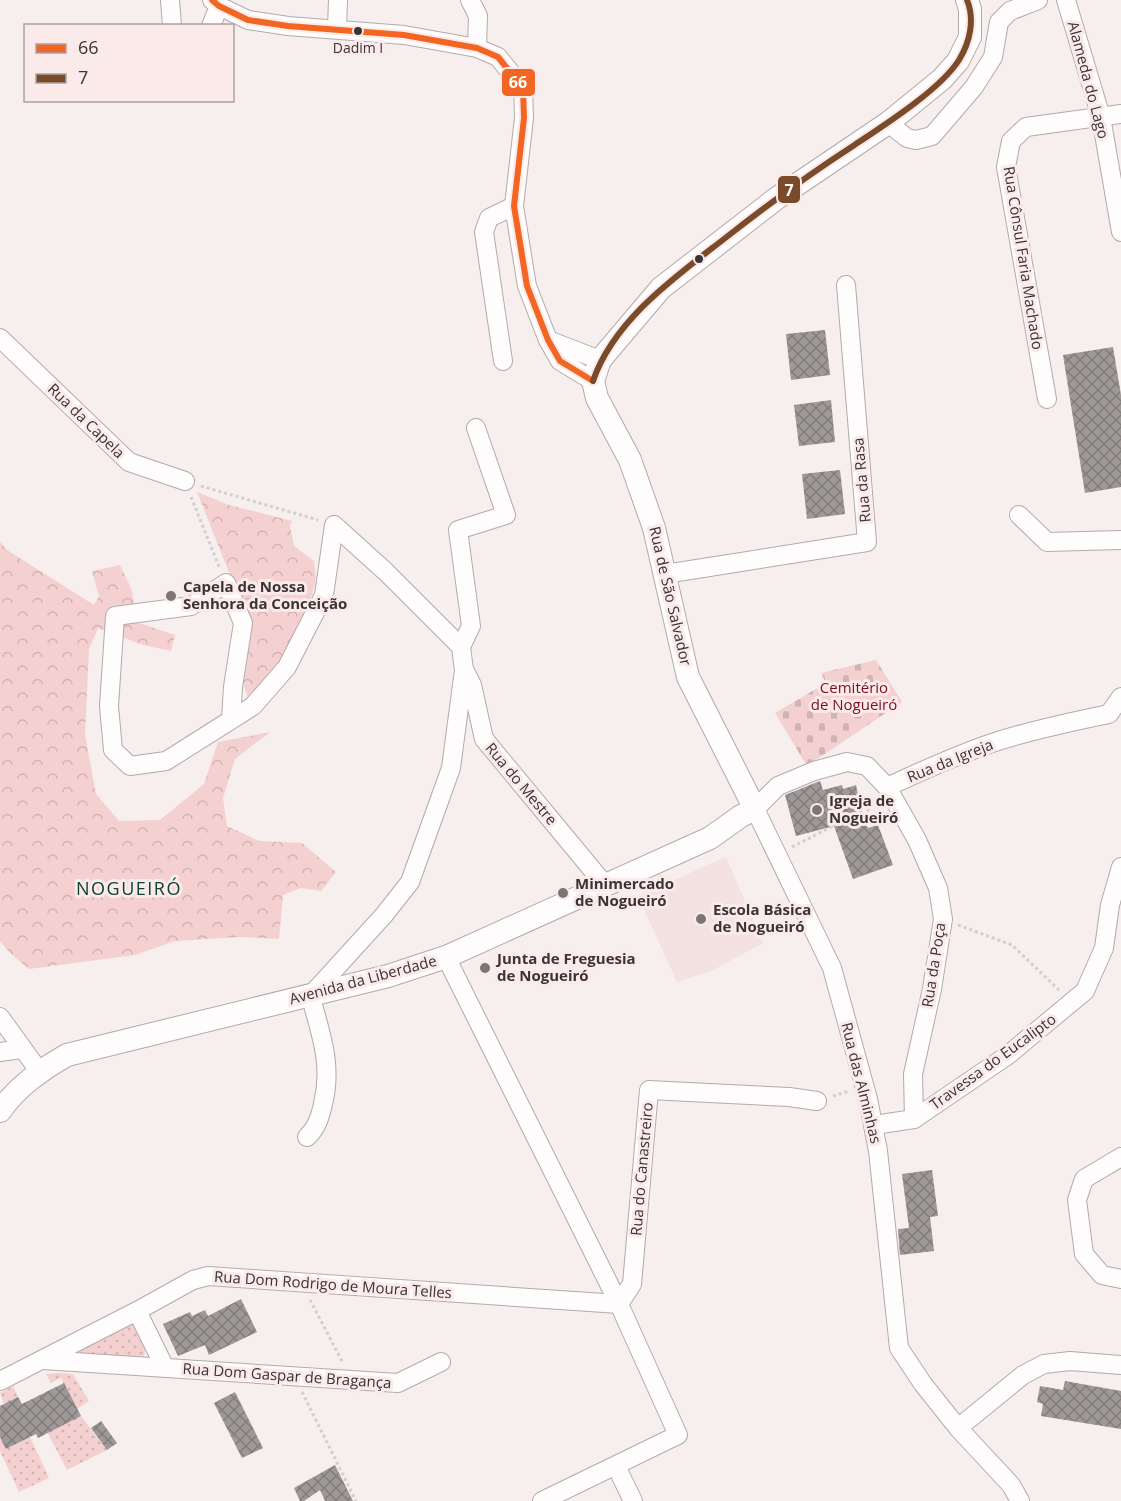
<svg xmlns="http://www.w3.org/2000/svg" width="1121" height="1501" viewBox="0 0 1121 1501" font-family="'Open Sans',sans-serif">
  <defs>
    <pattern id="grass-dots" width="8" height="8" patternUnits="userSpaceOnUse" patternTransform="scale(1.5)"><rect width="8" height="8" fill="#f4d0d0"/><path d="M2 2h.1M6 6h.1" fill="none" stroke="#d2b3b3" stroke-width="1.8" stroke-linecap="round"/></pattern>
    <pattern id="forest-crowns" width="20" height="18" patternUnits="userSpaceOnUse" patternTransform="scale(1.5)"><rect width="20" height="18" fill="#f4d0d0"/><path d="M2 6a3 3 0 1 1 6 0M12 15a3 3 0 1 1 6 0" fill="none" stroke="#d2b3b3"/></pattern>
    <pattern id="cemetery-stones" width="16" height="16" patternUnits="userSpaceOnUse" patternTransform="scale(1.5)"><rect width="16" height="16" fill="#f4d0d0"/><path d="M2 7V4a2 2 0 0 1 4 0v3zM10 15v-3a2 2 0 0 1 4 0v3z" fill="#d2b3b3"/></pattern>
    <pattern id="building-cross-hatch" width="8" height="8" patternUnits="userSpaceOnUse" patternTransform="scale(1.5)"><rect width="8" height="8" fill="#9e9898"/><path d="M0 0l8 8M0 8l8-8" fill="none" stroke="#827d7d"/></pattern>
  </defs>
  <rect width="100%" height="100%" fill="#f7eeee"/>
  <path fill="#f4e1e1" d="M726,857L763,943L711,971L677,982L638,896Z"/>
  <g fill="url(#grass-dots)">
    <path d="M132,1323L135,1324L145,1347L146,1350L143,1357L139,1358L81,1353L80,1349Z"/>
    <path d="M58,1373L73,1374L89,1401L77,1409L61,1378L51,1383L46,1374Z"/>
    <path d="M13,1386L18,1397L4,1404L0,1393Z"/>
    <path d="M81,1416L107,1450L67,1470L46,1430Z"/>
    <path d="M0,1437L6,1449L30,1437L49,1478L19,1492L0,1451Z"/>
  </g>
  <g fill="url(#forest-crowns)">
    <path d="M197,492L229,505L292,521L290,526L294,546L314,561L316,578L309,606L277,668L249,700L243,683L248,637L234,585Z"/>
    <path d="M0,542L7,550L94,605L99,596L92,571L120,565L131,588L139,623L175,635L171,651L143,645L98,628L89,649L85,735L96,794L119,821L160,820L204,784L218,742L270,732L235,759L223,798L227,826L259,841L302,843L336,872L321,891L301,888L283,895L279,939L240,937L175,941L135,955L29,969L10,953L0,941Z"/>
  </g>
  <path fill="url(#cemetery-stones)" d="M876,660L902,702L807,766L775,713L826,683L821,673Z"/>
  <g fill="url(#building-cross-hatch)">
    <path d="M825,330L830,375L791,380L786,334Z"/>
    <path d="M1113,347L1121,395V487L1085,493L1063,355Z"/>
    <path d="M831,400L835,442L799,446L794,405Z"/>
    <path d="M840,470L845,514L807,519L802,474Z"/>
    <path d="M820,781L823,790L842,785L843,789L856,785L859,800L858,801L868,828L878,825L893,865L853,879L834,826L796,836L785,795Z"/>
    <path d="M932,1170L938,1216L930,1217L934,1251L900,1255L898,1229L909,1228L902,1174Z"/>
    <path d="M241,1299L257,1332L209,1355L205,1345L178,1356L163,1324L190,1312L192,1316L205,1310L208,1316Z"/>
    <path d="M1065,1381L1121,1391V1429L1041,1416L1043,1404L1037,1402L1040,1386L1063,1390Z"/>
    <path d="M64,1383L81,1416L38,1438L36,1434L6,1449L0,1437V1406L18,1397L22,1404Z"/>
    <path d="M235,1392L263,1448L242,1458L214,1403Z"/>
    <path d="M101,1421L117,1443L107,1450L91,1428Z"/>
    <path d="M335,1465L353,1501H325L320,1490L304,1501H300L294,1488Z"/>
  </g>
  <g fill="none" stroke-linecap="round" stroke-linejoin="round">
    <defs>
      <g id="minor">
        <path d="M170,0L172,26"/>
        <path d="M212,0L219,6L248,20L288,26L404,35L477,48L498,57L523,88L524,118L514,206L527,286L548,340L560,361L593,381"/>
        <path d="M470,0L478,16L477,48"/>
        <path d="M1066,0L1101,117L1121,232"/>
        <path d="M211,26L219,6"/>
        <path d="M337,28L338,0"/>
        <path d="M888,123L907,138L916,140L932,136L974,87L993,57L999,22L1010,11L1038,0"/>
        <path d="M0,338L129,462L185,481"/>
        <path d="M548,340L600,360"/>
        <path d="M503,361L484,232L489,218L514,206"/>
        <path d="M1047,399L1006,167L1011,141L1026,127L1121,114"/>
        <path d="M1019,515L1047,542L1121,540"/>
        <path d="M665,574L867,542L846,285"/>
        <path d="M461,647L471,626L458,530L506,515L476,428"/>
        <path d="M465,671L472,685L484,739L605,885"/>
        <path d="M231,719L233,687L243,623L226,583L191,606L115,616L109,706L113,750L130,766L166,761L253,706L287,667L324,595L334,525L386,572L461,647L464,670L451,768L410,882L384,915L313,993"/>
        <path d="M887,787L917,840L938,888L943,919L932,989L913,1074L914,1119"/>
        <path d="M446,957L619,1304L678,1435L542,1501"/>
        <path d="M0,1017L39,1071"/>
        <path d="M0,1052L21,1049"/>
        <path d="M874,1125L914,1119L1008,1055L1085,991L1104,948L1110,905L1121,867"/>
        <path d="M307,1137C317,1128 320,1117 323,1104C333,1064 320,1032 310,994"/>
        <path d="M1121,1157L1084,1179L1077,1200L1084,1254L1102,1275L1121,1279"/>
        <path d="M619,1304L632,1284L649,1090L789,1097L817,1101"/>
        <path d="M137,1311L165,1368"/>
        <path d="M43,1360L398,1383L441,1362"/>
        <path d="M0,1381L137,1311L193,1280L208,1276L619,1304"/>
        <path d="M958,1428L1023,1375L1044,1364L1070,1361L1121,1365"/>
        <path d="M616,1466L633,1501"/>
        <path d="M1020,1501L1011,1485L958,1428L923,1384L899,1348L878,1151L868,1099L832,968L755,809L778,786L814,771L847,762L867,766L887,787C922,771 958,754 995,742C1032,730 1070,722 1109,714L1121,697"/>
      </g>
      <path id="tertiary" d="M0,1111C18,1086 41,1070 67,1055L388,976L446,957L710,838L741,816L755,809L688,677L654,528L630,460L597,398L593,381L600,360L661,288L777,198L888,123L942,79L958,61L970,37V9L967,0"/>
    </defs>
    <use href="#minor" stroke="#b2abaa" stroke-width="20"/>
    <use href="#tertiary" stroke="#b2abaa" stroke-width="24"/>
    <g stroke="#d1cfcf" stroke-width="3" stroke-dasharray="3 3" stroke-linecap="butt">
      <path d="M201,486L318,520"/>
      <path d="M191,497L220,569"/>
      <path d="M792,847L833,826L864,815L876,800"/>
      <path d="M958,925L1012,945L1059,990"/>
      <path d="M833,1096L849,1091"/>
      <path d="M310,1300L343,1363"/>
      <path d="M302,1392L356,1501"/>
    </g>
    <use href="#minor" stroke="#fefcfc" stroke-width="18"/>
    <use href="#tertiary" stroke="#fefcfc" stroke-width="22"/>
    <defs>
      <path id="bus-1" d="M212,0L219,6L248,20L288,26L404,35L477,48L498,57L523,88L524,118L514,206L527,286L548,340L560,361L593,381"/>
      <path id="bus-2" d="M593,381C614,320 675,277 724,239C766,206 808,175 853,146C883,126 940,90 959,60C970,42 975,20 967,0"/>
    </defs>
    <use href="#bus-1" stroke="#fbeaea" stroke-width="10"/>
    <use href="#bus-2" stroke="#fbeaea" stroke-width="10"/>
    <use href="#bus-1" stroke="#f26522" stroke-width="6"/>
    <use href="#bus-2" stroke="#7a4b2a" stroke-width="6"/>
  </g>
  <g fill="#3a3434" stroke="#fbeaea" stroke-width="2">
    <circle cx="358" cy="31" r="5"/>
    <circle cx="699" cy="259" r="5"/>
  </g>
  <g fill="#7c7575" stroke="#fbeaea" stroke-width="2">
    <circle cx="171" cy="596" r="6"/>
    <circle cx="817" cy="810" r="6"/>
    <circle cx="563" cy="893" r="6"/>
    <circle cx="701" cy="919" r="6"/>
    <circle cx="485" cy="968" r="6"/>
  </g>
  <g text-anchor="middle" stroke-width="6" stroke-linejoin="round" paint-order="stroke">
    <g font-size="14" fill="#3a3434" stroke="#fbeaea">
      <text x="358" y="53">Dadim I</text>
    </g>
    <g font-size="15" fill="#3a3434" stroke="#fbeaea">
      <text transform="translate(1088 80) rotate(75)" y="5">Alameda do Lago</text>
      <text transform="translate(1023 258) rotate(81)" y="5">Rua Cônsul Faria Machado</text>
      <text transform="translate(86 421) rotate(44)" y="5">Rua da Capela</text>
      <text transform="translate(862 480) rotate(-95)" y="5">Rua da Rasa</text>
      <text transform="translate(670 596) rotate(77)" y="5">Rua de São Salvador</text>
      <text transform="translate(950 761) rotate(-22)" y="5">Rua da Igreja</text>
      <text transform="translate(521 784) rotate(50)" y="5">Rua do Mestre</text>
      <text transform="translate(934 965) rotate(-81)" y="5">Rua da Poça</text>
      <text transform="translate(363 980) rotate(-15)" y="5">Avenida da Liberdade</text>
      <text transform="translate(993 1062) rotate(-36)" y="5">Travessa do Eucalipto</text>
      <text transform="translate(861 1083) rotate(76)" y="5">Rua das Alminhas</text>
      <text transform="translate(642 1169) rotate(-85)" y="5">Rua do Canastreiro</text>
      <text transform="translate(333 1285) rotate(4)" y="5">Rua Dom Rodrigo de Moura Telles</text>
      <text transform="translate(287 1376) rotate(4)" y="5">Rua Dom Gaspar de Bragança</text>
    </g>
    <g font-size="15" font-weight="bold" fill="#3a3434" stroke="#fbeaea" text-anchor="start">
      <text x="183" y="592">Capela de Nossa<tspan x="183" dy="17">Senhora da Conceição</tspan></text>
      <text x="829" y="806">Igreja de<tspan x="829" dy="17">Nogueiró</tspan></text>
      <text x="575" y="889">Minimercado<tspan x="575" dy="17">de Nogueiró</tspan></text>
      <text x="713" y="915">Escola Básica<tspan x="713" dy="17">de Nogueiró</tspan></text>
      <text x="497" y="964">Junta de Freguesia<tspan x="497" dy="17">de Nogueiró</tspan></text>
    </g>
    <g font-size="15" fill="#7a0f23" stroke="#fbeaea">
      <text x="854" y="693">Cemitério<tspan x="854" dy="17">de Nogueiró</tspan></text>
    </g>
    <g font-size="18" letter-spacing="1.5" fill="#0d4131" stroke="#fbeaea">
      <text x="129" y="895">NOGUEIRÓ</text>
    </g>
  </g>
  <g stroke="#fbeaea" stroke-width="2">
    <rect x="501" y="68" width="35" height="29" rx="6" fill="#f26522"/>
    <rect x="777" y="175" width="24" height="29" rx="6" fill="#7a4b2a"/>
  </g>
  <g font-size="16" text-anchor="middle" font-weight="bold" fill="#fff">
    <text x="518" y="88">66</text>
    <text x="789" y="196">7</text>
  </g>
  <rect x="24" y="24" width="210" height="78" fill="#fbeaea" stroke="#aea1a1" stroke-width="1.5"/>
  <rect x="36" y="44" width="30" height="9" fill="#f26522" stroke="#aea1a1" stroke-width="1.5"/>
  <text x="78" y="54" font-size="18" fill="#3a3434">66</text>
  <rect x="36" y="74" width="30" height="9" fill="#7a4b2a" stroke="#aea1a1" stroke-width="1.5"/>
  <text x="78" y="84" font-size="18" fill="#3a3434">7</text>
</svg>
